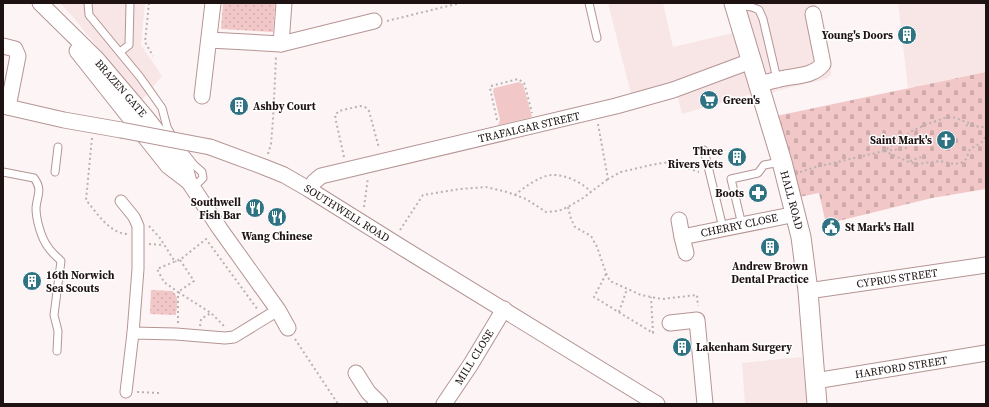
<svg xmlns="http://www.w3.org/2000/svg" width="989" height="407" viewBox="0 0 989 407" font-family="'Source Serif 4',serif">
  <defs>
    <pattern id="cemetery-stones" width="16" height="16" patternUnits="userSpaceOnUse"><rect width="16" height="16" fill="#f2c7c8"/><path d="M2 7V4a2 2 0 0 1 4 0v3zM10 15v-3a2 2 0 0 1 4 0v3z" fill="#cfaaab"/></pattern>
    <pattern id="park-dots" width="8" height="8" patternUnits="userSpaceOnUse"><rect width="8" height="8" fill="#f2c7c8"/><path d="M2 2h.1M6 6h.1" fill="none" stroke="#cfaaab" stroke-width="1.8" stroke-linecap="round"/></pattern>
  </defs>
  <rect width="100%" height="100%" fill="#fdf5f5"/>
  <g fill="#f8e6e6">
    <path d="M60,3H145L141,45L162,76L141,101L73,17Z"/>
    <path d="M608,3H663L673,47L732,33L751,94L682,114L677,94L634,106Z"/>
    <path d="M744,3H815L831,66V75L826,79L776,91L772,93V98Z"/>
    <path d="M898,3H986V72L908,88Z"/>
    <path d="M802,357L807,404H745L742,363Z"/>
  </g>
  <path fill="#f2c7c8" d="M519,82L523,84L532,117L498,125L500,120L493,91L494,88Z"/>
  <path fill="url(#cemetery-stones)" d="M986,72V189L932,198L826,224L819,193L799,197L776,116Z"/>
  <g fill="url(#park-dots)">
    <path d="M223,3L275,4L273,32L221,29Z"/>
    <path d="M151,290L172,291C180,296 177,307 176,315L150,314Z"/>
  </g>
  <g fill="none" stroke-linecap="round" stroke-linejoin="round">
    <defs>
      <g id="service">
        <path d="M88,3L89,15L140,77L162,108L167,127L173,138L194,165L202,172L203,178L198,183L189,182"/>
        <path d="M589,3L597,38"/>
        <path d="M736,8C745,5 751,6 759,10L763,19L777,79"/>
        <path d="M120,52L129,45L130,3"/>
        <path d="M704,150L723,228"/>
        <path d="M3,172L34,178C43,190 37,195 36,208C36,219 41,238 48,247C51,252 56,256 61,261L54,315L58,331L57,351"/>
        <path d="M55,172L58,147"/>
        <path d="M742,225L731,179L758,173L764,165L781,162"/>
      </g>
      <g id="pedestrian">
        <path d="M121,201L134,217L138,226V269L133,333"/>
        <path d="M126,392L133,333L176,334L225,338L234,337L278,310"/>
      </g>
      <g id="minor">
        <path d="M40,3L97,59L147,118L185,167L189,182L220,229L278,310L288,328"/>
        <path d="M209,40L281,44L374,21"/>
        <path d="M281,44L284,3"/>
        <path d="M3,46L15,49L18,56L8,107"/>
        <path d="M77,51L168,166L189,182"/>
        <path d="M758,85C764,83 770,81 776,80C792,75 812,78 823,64L813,14"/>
        <path d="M202,96L213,3"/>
        <path d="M3,106L64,120L121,130"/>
        <path d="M210,147L264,167L284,175L310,190L406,250L657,404"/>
        <path d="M310,190L314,182L321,176L616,106L673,90L751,61"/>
        <path d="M679,220L682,237L796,214"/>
        <path d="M682,237L686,253"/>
        <path d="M808,291L986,265"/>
        <path d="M670,323L697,320L705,404"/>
        <path d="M356,373L368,392L380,404"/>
        <path d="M815,381L986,353"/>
        <path d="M444,404L471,364L504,309"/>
      </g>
      <path id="tertiary" d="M734,3L782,162L801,237L808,291L817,404"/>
    </defs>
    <use href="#service" stroke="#b69494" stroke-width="9"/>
    <use href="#pedestrian" stroke="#b69494" stroke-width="13"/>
    <use href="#minor" stroke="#b69494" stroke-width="17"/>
    <use href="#tertiary" stroke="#b69494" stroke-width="21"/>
    <g stroke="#bab1b1" stroke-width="2" stroke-dasharray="2 3" stroke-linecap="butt">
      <path d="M149,3L145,42L153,56"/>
      <path d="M387,21L460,3"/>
      <path d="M497,120L490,88L491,86L518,79L524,83L525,86L532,113"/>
      <path d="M598,124L608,179L621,172L651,165L669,162L699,172"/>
      <path d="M966,126L970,123"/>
      <path d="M92,138L86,200C97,213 109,233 127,234"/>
      <path d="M884,151L909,162L918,164L940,161L954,164L961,163L966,159L970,149L981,143L986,136"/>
      <path d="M885,151L907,148"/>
      <path d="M268,154L271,144L273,120L276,57"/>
      <path d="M344,157L336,121L335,115L339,111L360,106L365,107L369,111L379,148"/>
      <path d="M910,161L921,157"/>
      <path d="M800,172L816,167L884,151L912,131L925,125L947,117H953L979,127H986"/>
      <path d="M515,195C523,188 540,176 551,175C564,174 582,182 591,192"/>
      <path d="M364,207L368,178"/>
      <path d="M568,207L571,219L575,227L591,236L597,247L606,273L610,281L641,295L662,299L697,295L698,306"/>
      <path d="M149,226L160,238L175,262L176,261"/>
      <path d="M400,230L423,195L460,189L486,187L507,192L526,199L546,212L558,211L568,207L583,198L608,179"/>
      <path d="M149,244L164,245"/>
      <path d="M180,260L194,281L178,292L211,313L224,326"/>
      <path d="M606,274L594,297L653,333L651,297"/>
      <path d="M619,312L627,289"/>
      <path d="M178,323V292L164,282L157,269L181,259L206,239L258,310"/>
      <path d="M200,326L201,319L211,313"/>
      <path d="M295,339L338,404"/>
      <path d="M137,392L159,393"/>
    </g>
    <use href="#service" stroke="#fff" stroke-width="7"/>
    <use href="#pedestrian" stroke="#fff" stroke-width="11"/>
    <use href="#minor" stroke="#fff" stroke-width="15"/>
    <use href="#tertiary" stroke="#fff" stroke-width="19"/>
    <defs>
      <path id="minor-bridge" d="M121,130L210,147"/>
    </defs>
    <use href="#minor-bridge" stroke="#b69494" stroke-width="17" stroke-linecap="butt"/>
    <use href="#minor-bridge" stroke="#fff" stroke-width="15"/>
  </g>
  <defs>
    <symbol id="building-disc" viewBox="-11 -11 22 22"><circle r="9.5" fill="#2f7383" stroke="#fff"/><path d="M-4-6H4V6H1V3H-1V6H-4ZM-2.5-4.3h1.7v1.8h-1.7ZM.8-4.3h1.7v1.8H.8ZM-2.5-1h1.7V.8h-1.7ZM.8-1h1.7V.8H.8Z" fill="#fff"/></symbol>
    <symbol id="supermarket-disc" viewBox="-11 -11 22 22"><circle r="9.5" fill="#2f7383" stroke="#fff"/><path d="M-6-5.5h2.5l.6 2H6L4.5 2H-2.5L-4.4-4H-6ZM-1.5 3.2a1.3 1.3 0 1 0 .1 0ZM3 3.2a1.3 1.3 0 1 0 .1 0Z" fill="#fff"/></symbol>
    <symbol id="church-disc" viewBox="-11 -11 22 22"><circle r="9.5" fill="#2f7383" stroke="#fff"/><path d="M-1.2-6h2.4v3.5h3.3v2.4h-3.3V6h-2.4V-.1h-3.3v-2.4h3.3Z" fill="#fff"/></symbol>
    <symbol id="pharmacy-disc" viewBox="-11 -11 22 22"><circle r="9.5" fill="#2f7383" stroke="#fff"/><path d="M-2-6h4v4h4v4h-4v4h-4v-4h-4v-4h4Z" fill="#fff"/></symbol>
    <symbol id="restaurant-disc" viewBox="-11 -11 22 22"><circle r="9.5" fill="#2f7383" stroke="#fff"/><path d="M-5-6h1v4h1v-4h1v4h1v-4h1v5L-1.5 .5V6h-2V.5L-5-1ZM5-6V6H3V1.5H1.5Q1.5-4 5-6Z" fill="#fff"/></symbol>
    <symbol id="civic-disc" viewBox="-11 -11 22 22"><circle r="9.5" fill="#2f7383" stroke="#fff"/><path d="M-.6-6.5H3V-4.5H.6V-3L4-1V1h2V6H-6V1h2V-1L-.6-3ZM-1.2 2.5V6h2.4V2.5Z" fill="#fff"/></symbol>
  </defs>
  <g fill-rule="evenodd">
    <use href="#building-disc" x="896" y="24" width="22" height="22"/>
    <use href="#supermarket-disc" x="698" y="89" width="22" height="22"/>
    <use href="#building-disc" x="228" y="95" width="22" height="22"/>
    <use href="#church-disc" x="935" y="129" width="22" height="22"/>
    <use href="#building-disc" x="726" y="146" width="22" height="22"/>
    <use href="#pharmacy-disc" x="747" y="182" width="22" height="22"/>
    <use href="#restaurant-disc" x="244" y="197" width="22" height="22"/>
    <use href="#restaurant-disc" x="266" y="206" width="22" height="22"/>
    <use href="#civic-disc" x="820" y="216" width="22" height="22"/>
    <use href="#building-disc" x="759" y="236" width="22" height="22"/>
    <use href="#building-disc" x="21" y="270" width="22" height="22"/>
    <use href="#building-disc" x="671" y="336" width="22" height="22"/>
  </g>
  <g text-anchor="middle" stroke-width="3" stroke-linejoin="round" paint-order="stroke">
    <g font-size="11" font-weight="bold" fill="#1e1212" stroke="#fff" text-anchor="end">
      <text x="893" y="39">Young's Doors</text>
      <text x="723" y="104" text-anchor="start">Green's</text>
      <text x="253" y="110" text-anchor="start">Ashby Court</text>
      <text x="932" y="144">Saint Mark's</text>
      <text x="723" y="155">Three<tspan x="723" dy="13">Rivers Vets</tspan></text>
      <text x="744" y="197">Boots</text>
      <text x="241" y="206">Southwell<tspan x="241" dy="13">Fish Bar</tspan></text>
      <text x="845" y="231" text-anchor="start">St Mark's Hall</text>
      <text x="277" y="240" text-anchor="middle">Wang Chinese</text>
      <text x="770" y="270" text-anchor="middle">Andrew Brown<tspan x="770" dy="13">Dental Practice</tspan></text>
      <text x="46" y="279" text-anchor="start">16th Norwich<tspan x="46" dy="13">Sea Scouts</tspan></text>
      <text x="696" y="351" text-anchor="start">Lakenham Surgery</text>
    </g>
    <g font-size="11" fill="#1e1212" stroke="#fff">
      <text transform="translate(121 88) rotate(49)" y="4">BRAZEN GATE</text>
      <text transform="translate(529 127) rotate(-13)" y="4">TRAFALGAR STREET</text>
      <text transform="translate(792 200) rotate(75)" y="4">HALL ROAD</text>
      <text transform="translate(347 213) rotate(32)" y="4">SOUTHWELL ROAD</text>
      <text transform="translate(739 225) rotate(-12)" y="4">CHERRY CLOSE</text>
      <text transform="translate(897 278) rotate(-8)" y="4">CYPRUS STREET</text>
      <text transform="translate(474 357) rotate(-58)" y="4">MILL CLOSE</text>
      <text transform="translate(901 367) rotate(-9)" y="4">HARFORD STREET</text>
    </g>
  </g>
  <rect width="989" height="407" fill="none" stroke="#1e1212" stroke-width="8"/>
</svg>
